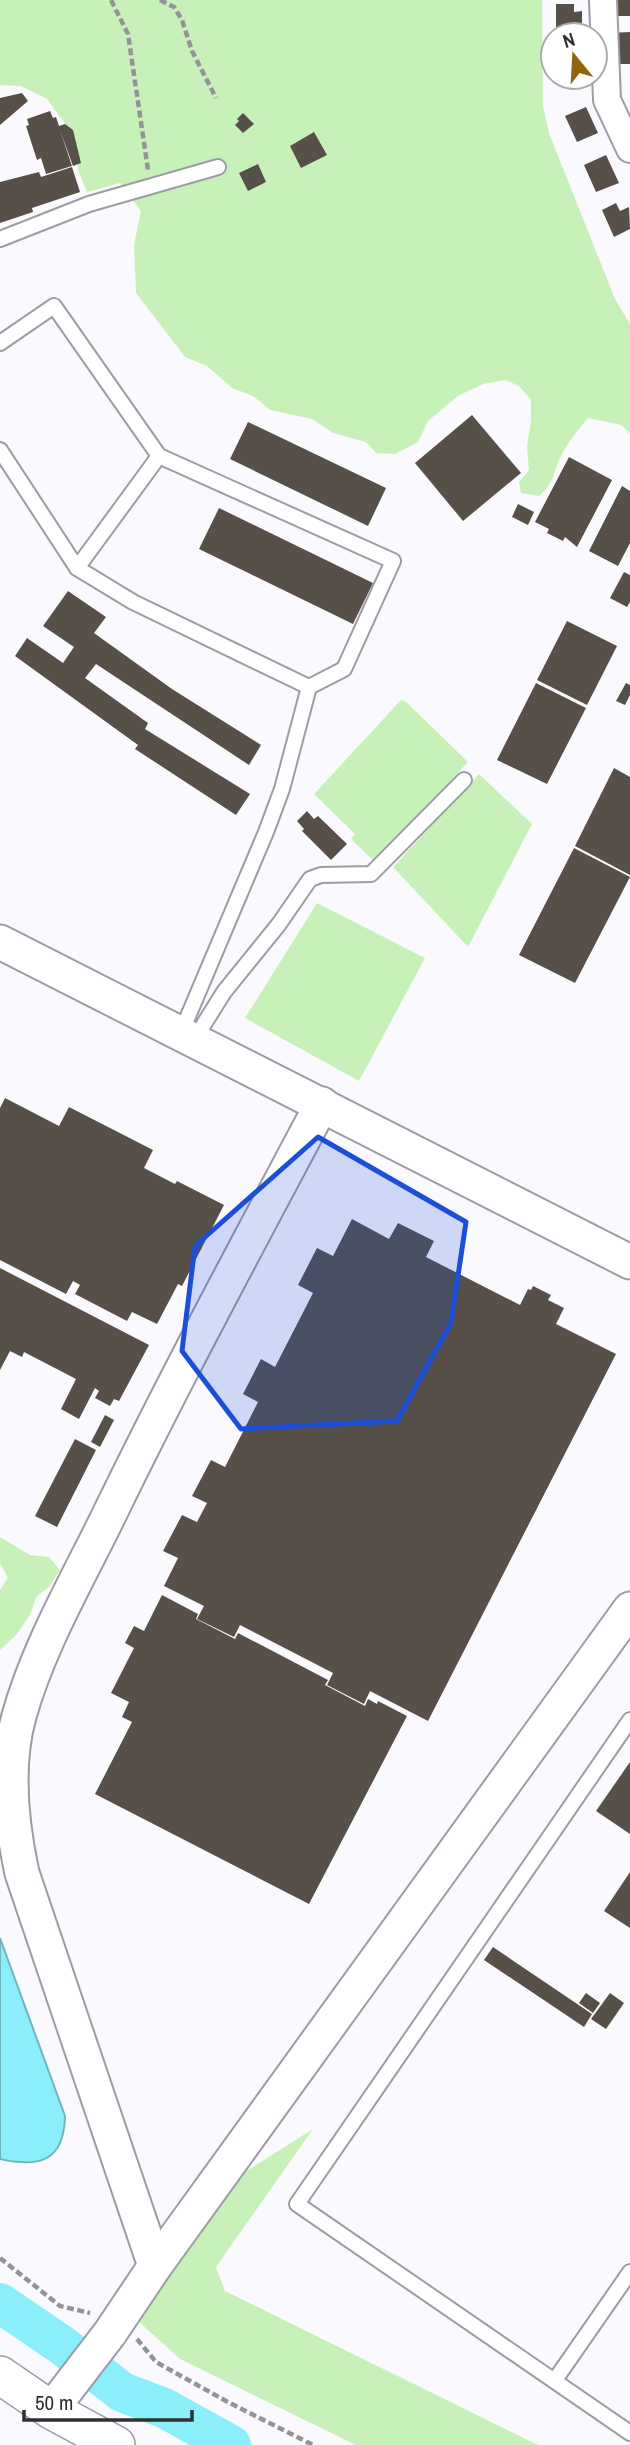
<svg xmlns="http://www.w3.org/2000/svg" width="630" height="2445" viewBox="0 0 630 2445" font-family="'Archivo Narrow',sans-serif">
  <rect width="100%" height="100%" fill="#fafafe"/>
  <g fill="#c8f1b9">
    <path d="M0,0H542L543,106L549,133L615,299L630,324V433L621,425L588,418C578,430 568,442 561,456C553,472 554,484 539,496L521,493L519,482L529,470L527,445L531,421V400L519,386L505,380L483,384L458,396L428,421L418,442L395,454L376,453L366,442L333,433L312,419L270,410L253,396L232,388L207,366L185,357L136,293L134,245L141,211L120,183L87,192L78,170L74,136L47,99L21,86L0,85Z"/>
    <path d="M401,700L406,702L468,762L375,862L351,839L355,834L314,794Z"/>
    <path d="M479,774L532,824L468,947L393,867Z"/>
    <path d="M317,903L425,958L359,1081L245,1018Z"/>
    <path d="M0,1537L30,1555L49,1557L60,1570L49,1587L36,1597L30,1615L16,1635L0,1650V1590L8,1578L0,1563Z"/>
    <path d="M313,2129L216,2267L225,2291L538,2445H356L180,2359L138,2321L237,2177Z"/>
  </g>
  <path fill="#8beffb" stroke="#70b6bf" stroke-width="2" d="M0,1938L65,2116C64,2161 40,2168 0,2159Z"/>
  <g fill="none" stroke-linecap="round" stroke-linejoin="round">
    <path stroke="#8beffb" stroke-width="40" d="M0,2303L63,2346L122,2392L164,2408L231,2445"/>
  </g>
  <g fill="#565048">
    <path d="M612,0H630V16H613Z"/>
    <path d="M556,4H574V12L582,11V30H556Z"/>
    <path d="M630,32V64H620L619,58H611L610,33Z"/>
    <path d="M560,77H585L586,85H560Z"/>
    <path d="M22,93L28,101L0,125V98Z"/>
    <path d="M586,107L598,133L577,142L565,116Z"/>
    <path d="M50,111L53,118L56,117L59,126L65,124L73,130L81,163L73,166L60,130L72,166L46,174L41,158L37,160L26,126L29,125L27,119Z"/>
    <path d="M243,113L254,124L243,133L235,125L239,121L237,119Z"/>
    <path d="M314,132L327,155L301,168L290,146Z"/>
    <path d="M606,155L619,183L596,192L584,165Z"/>
    <path d="M258,164L266,182L248,191L239,173Z"/>
    <path d="M72,167L80,192L32,208L33,212L0,223V182L39,172L41,177Z"/>
    <path d="M616,203L620,211L629,207L630,229L614,237L602,210Z"/>
    <path d="M472,415L521,473L463,521L415,463Z"/>
    <path d="M248,422L386,488L368,526L230,459Z"/>
    <path d="M569,457L612,480L577,547L565,537L563,541L547,533L549,529L535,522Z"/>
    <path d="M622,486L630,491V543L618,566L589,551Z"/>
    <path d="M518,504L534,512L528,525L512,517Z"/>
    <path d="M219,508L373,583L353,624L199,549Z"/>
    <path d="M624,572L630,575V602L627,607L610,598Z"/>
    <path d="M68,591L106,617L94,633L172,689L261,745L249,765L96,664L85,678L148,723L145,729L250,794L236,815L135,749L138,745L15,656L27,638L63,663L74,647L43,626Z"/>
    <path d="M567,621L617,646L587,705L537,680Z"/>
    <path d="M536,683L586,708L547,784L497,760Z"/>
    <path d="M626,683L630,685V695L625,705L616,701Z"/>
    <path d="M614,768L630,777V875L575,846Z"/>
    <path d="M307,811L314,819L318,816L347,844L331,860L302,831L304,829L297,821Z"/>
    <path d="M574,848L630,877L575,983L519,955Z"/>
    <path d="M5,1098L59,1126L69,1107L153,1150L144,1168L175,1184L177,1181L224,1205L182,1286L178,1284L157,1324L132,1312L127,1321L75,1294L80,1285L73,1281L66,1294L0,1260V1108Z"/>
    <path d="M352,1219L389,1239L398,1223L434,1241L426,1257L520,1305L528,1289L531,1290L533,1286L551,1295L548,1300L564,1308L556,1324L616,1354L428,1721L370,1691L364,1704L327,1685L333,1673L240,1625L234,1637L197,1619L204,1606L164,1586L178,1558L163,1551L182,1515L197,1522L207,1503L192,1496L211,1460L225,1467L258,1402L243,1394L261,1359L275,1367L313,1293L298,1285L317,1248L333,1256Z"/>
    <path d="M0,1268L149,1345L119,1401L114,1399L110,1406L95,1398L99,1391L95,1388L79,1419L61,1409L76,1379L24,1352L22,1357L10,1351L0,1370Z"/>
    <path d="M105,1415L114,1420L100,1447L91,1442Z"/>
    <path d="M75,1439L96,1450L57,1527L35,1516Z"/>
    <path d="M162,1595L198,1614L196,1619L235,1639L238,1633L328,1680L325,1685L365,1706L368,1699L377,1704L378,1701L407,1716L309,1904L95,1794L132,1722L122,1717L129,1702L111,1693L134,1648L125,1643L134,1626L144,1631Z"/>
    <path d="M630,1762V1834L596,1811Z"/>
    <path d="M630,1872V1928L604,1911Z"/>
    <path d="M493,1947L592,2014L584,2027L484,1960Z"/>
    <path d="M586,1993L600,2003L593,2013L579,2003Z"/>
    <path d="M610,1993L624,2003L606,2029L591,2019Z"/>
  </g>
  <g fill="none" stroke-linecap="round" stroke-linejoin="round">
    <defs>
      <g id="service">
        <path d="M0,239L89,204L218,167"/>
        <path d="M0,343L54,306L159,456L393,561L344,669L309,687L282,789L266,832L181,1033"/>
        <path d="M0,450L77,568L133,602L309,687"/>
        <path d="M77,568L159,456"/>
        <path d="M194,1040L224,992L279,924L310,879L321,875L371,874L464,780"/>
        <path d="M630,1720L297,2204L630,2433"/>
        <path d="M555,2380L630,2272"/>
      </g>
      <path id="minor" d="M603,0L607,100L630,149"/>
      <g id="tertiary">
        <path d="M0,942L630,1262"/>
        <path d="M155,2266L22,1873C11,1822 5,1767 19,1716C39,1645 78,1579 110,1513C177,1375 250,1240 322,1104"/>
        <path d="M51,2410L110,2333L155,2266L630,1609"/>
      </g>
      <path id="secondary" d="M0,2375L51,2410L116,2445"/>
    </defs>
    <use href="#service" stroke="#9d9ca6" stroke-width="18"/>
    <use href="#minor" stroke="#9d9ca6" stroke-width="30"/>
    <use href="#tertiary" stroke="#9d9ca6" stroke-width="37"/>
    <use href="#secondary" stroke="#9d9ca6" stroke-width="40"/>
    <g stroke="#949498" stroke-width="4.5" stroke-dasharray="7 3.5" stroke-linecap="butt">
      <path d="M111,0L128,34L148,170"/>
      <path d="M160,0L174,7L182,20L192,51L216,98"/>
      <path d="M0,2258L60,2306L90,2313"/>
      <path d="M137,2339L156,2362L226,2401L313,2445"/>
    </g>
    <use href="#service" stroke="#fff" stroke-width="14"/>
    <use href="#minor" stroke="#fff" stroke-width="26"/>
    <use href="#tertiary" stroke="#fff" stroke-width="33"/>
    <use href="#secondary" stroke="#fff" stroke-width="37"/>
  </g>
  <path fill="#1d4ed8" fill-opacity="0.2" stroke="#1d4ed8" stroke-width="5" stroke-linejoin="round" d="M318,1137L466,1222L451,1323L397,1421L241,1429L182,1351L195,1246Z"/>
  <g transform="translate(574 56) rotate(342)"><circle r="33" fill="#ffffff" stroke="#acacae" stroke-width="2"/>
  <path d="M0-5L12 26L0 18L-12 26Z" fill="#8f660d"/>
  <text y="-10" font-size="19" font-weight="bold" text-anchor="middle" fill="#303034">N</text>
  </g>
  <path d="M24 2410v10h168v-10" fill="none" stroke="#303034" stroke-width="3.5"/>
  <text x="35" y="2410" font-size="21" fill="#303034" stroke="#ffffff" stroke-width="5" paint-order="stroke">50 m</text>
</svg>
